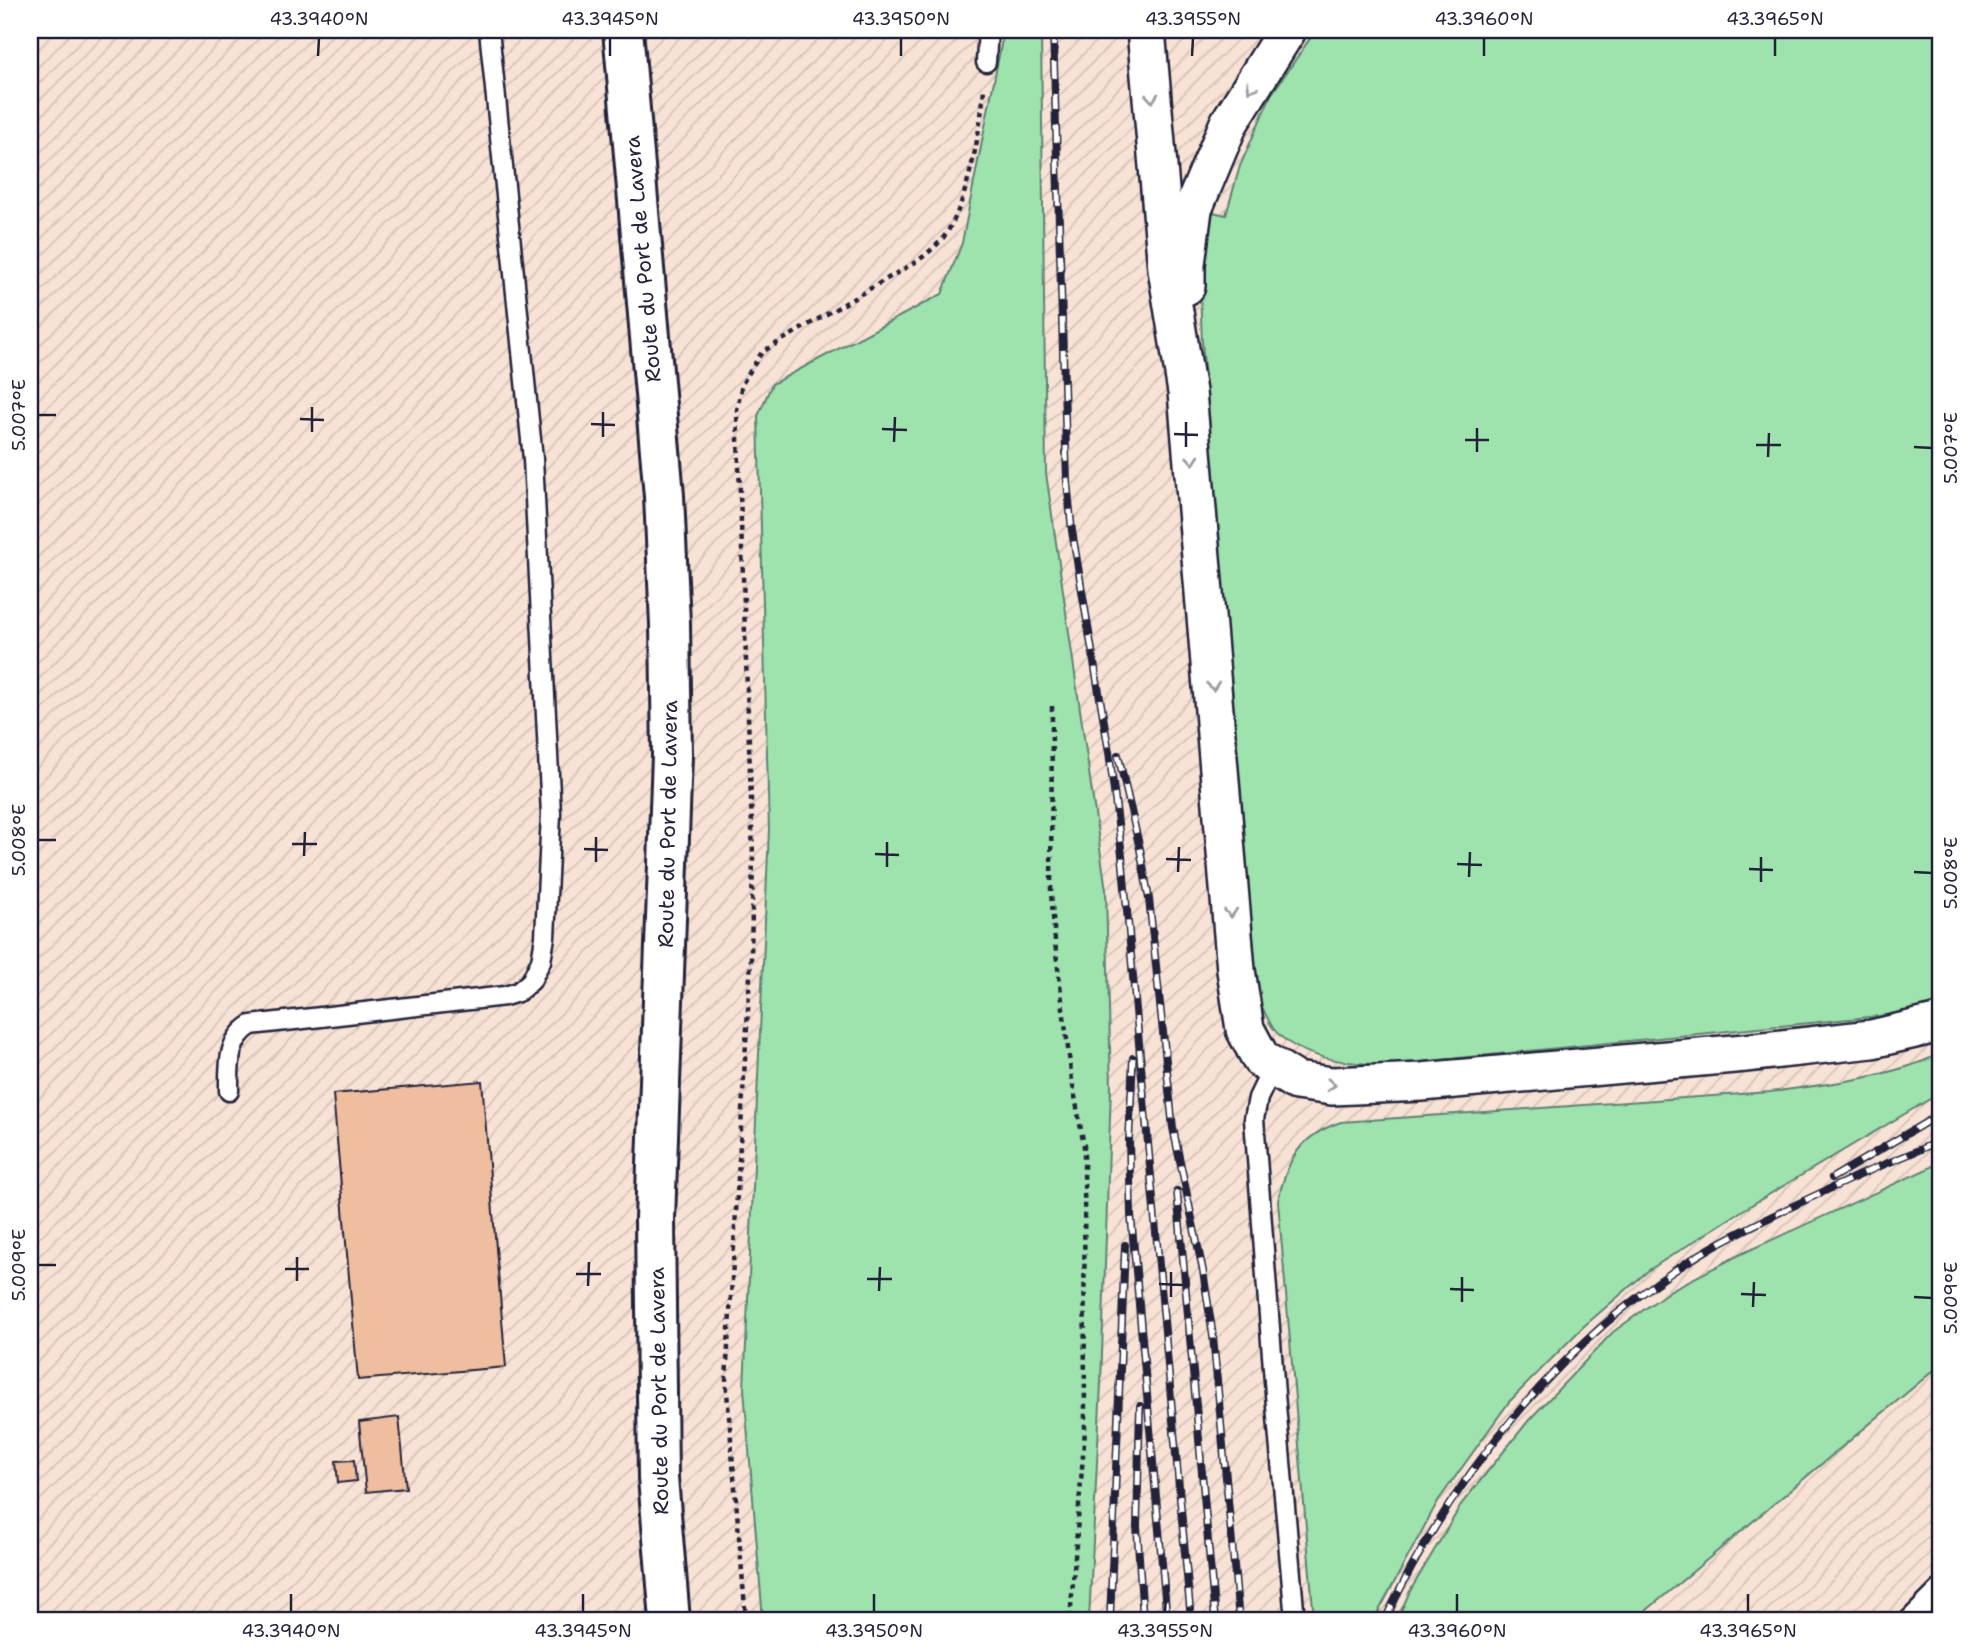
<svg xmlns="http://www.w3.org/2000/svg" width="1970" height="1650" viewBox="0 0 1970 1650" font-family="'Shantell Sans',sans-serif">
  <defs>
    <pattern id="industrial-furrows" width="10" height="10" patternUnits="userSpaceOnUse" patternTransform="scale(1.75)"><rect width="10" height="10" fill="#f8e2d5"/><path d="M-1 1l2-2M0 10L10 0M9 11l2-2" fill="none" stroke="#d4c2b8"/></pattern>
  </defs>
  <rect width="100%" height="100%" fill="#fcf2ec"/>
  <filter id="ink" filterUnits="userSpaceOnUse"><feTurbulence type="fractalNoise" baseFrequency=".0143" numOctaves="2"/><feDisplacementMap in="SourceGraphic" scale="14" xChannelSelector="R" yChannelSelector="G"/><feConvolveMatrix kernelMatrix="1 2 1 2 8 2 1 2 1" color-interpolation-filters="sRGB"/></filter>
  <g filter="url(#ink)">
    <rect fill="url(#industrial-furrows)" x="30" y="30" width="1910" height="1590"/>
    <g fill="#9ee2ae" stroke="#608274" stroke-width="2">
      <path d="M1004,30H1041L1046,473L1106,890L1111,1087L1101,1384L1089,1620H763L744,1389L769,830L758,416L772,384L942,294L962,243Z"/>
      <path d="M1316,30H1940V1004L1909,1013L1399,1064C1360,1065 1299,1062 1273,1028C1267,1019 1263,1008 1258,999L1202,342L1199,264L1208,211L1226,215L1240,166L1271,95Z"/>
      <path d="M1940,1054V1093L1748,1207L1649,1270L1583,1327L1509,1402L1438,1501L1374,1620H1314L1278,1201C1287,1160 1299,1136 1341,1122L1770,1092C1827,1084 1889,1078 1940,1054Z"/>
      <path d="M1940,1163V1365L1635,1620H1397L1410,1591L1463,1502L1529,1420L1613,1332L1671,1290L1741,1254Z"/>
    </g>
    <g fill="#efbe9f" stroke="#22223b" stroke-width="2">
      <path d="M482,1081L506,1367L358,1380L333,1094Z"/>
      <path d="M399,1417L406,1488L366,1492L359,1422Z"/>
      <path d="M354,1460L356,1481L338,1483L336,1461Z"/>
    </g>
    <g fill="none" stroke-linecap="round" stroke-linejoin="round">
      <defs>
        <g id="service">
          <path d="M986,62L988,30"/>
          <path d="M1273,1067L1258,1098L1254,1119L1275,1394L1295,1620"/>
          <path d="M229,1091C229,1065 227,1040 251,1025L505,996L518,992L531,981L541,961L545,937L551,814L533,459L489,30"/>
          <path d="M1909,1620L1940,1589"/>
        </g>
        <g id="minor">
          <path d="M1146,30L1167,269L1187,392L1236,970L1245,1029L1261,1059L1296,1081L1332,1086L1422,1082L1745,1053L1872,1039L1940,1023"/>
          <path d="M1186,286V264L1193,209L1229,123L1287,30"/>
        </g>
        <path id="tertiary" d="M623,30L664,496L670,624L672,755L655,1219L658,1478L670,1620"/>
      </defs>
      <use href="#service" stroke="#22223b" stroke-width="23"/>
      <use href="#minor" stroke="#22223b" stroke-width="42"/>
      <use href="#tertiary" stroke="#22223b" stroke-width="44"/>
      <g stroke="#22223b" stroke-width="4.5" stroke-dasharray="5 5" stroke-linecap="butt">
        <path d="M1052,706L1051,893L1056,952L1072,1080L1084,1146L1085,1430L1070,1620"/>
        <path d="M746,1620L726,1380L751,959L753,855L737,410L742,384L762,352L919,260C930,251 942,242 949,229C968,198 982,124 984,87"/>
      </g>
      <use href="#service" stroke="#fff" stroke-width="18"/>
      <use href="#minor" stroke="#fff" stroke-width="37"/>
      <use href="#tertiary" stroke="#fff" stroke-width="38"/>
      <defs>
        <g id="rail">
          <path d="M1053,30L1067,481L1072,531L1109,752L1122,855L1191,1620"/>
          <path d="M1118,755L1140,849L1149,899L1173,1128L1203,1271L1213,1336L1239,1620"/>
          <path d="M1133,1058L1129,1140L1131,1215L1167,1620"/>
          <path d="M1832,1178L1940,1114"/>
          <path d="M1177,1191L1215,1620"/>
          <path d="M1140,1406L1137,1526L1143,1620"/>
          <path d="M1110,1620L1125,1245"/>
          <path d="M1385,1620C1455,1471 1569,1329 1714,1246C1761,1220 1812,1197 1862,1174C1888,1162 1915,1153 1940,1140"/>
        </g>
      </defs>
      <use href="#rail" stroke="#22223b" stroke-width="8"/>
      <use href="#rail" stroke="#fff" stroke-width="5" stroke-dasharray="16" stroke-linecap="butt"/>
    </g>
    <defs><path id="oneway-chevron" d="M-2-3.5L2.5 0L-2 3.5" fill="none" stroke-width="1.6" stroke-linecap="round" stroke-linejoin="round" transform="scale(1.75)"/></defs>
    <g stroke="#9c9ca7">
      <use href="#oneway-chevron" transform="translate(1251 88) rotate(122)"/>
      <use href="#oneway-chevron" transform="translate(1152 98) rotate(85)"/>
      <use href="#oneway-chevron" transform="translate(1193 460) rotate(85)"/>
      <use href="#oneway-chevron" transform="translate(1213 686) rotate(85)"/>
      <use href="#oneway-chevron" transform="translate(1231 913) rotate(85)"/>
      <use href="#oneway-chevron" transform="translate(1331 1085) rotate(3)"/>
    </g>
  </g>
  <path fill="none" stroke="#22223b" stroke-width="2.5" d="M318,56L319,38M610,56V38M901,56V38M1192,56L1193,38M1484,56V38M1775,56V38M38,415H56M300,419L324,420M591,424L615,425M882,429L907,430M312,432V407M1174,434L1198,435M603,437V412M1465,440H1489M894,442L895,417M1756,445H1781M1186,447V422M1914,447L1932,448M1477,452V428M1768,457L1769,433M38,840H56M292,844H317M584,849L608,850M875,854L899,855M304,856L305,832M1166,859L1191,860M596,862V837M1457,864L1482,865M887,867V842M1749,869L1773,870M1178,872L1179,847M1914,872L1932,873M1469,877L1470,852M1761,882V857M38,1265H56M285,1269H309M576,1274H601M867,1279H892M297,1281V1257M1159,1284L1183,1285M588,1286L589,1262M1450,1289L1474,1290M879,1291L880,1267M1741,1294L1766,1295M1171,1297V1272M1914,1297L1932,1298M1462,1302V1277M1753,1307L1754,1282M291,1612V1594M583,1612V1594M874,1612V1594M1165,1612L1166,1594M1457,1612V1594M1748,1612V1594"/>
  <g text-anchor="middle" stroke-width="6" stroke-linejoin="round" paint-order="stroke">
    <g font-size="21" fill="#22223b" stroke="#fff">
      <text transform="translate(643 259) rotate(-95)" y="7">Route du Port de Lavera</text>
      <text transform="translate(668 824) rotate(-89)" y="7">Route du Port de Lavera</text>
      <text transform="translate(659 1391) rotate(-91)" y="7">Route du Port de Lavera</text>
    </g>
  </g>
  <rect width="1970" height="1650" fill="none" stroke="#fff" stroke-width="77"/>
  <rect x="38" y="38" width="1894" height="1574" fill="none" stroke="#22223b" stroke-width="2.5"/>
  <g font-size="18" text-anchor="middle" fill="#22223b">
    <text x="319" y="25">43.3940°N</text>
    <text x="610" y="25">43.3945°N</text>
    <text x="901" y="25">43.3950°N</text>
    <text x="1193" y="25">43.3955°N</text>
    <text x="1484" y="25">43.3960°N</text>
    <text x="1775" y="25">43.3965°N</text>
    <text transform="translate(19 415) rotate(-90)" y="6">5.007°E</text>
    <text transform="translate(1951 448) rotate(-90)" y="6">5.007°E</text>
    <text transform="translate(19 840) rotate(-90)" y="6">5.008°E</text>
    <text transform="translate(1951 873) rotate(-90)" y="6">5.008°E</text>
    <text transform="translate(19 1265) rotate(-90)" y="6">5.009°E</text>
    <text transform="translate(1951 1298) rotate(-90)" y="6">5.009°E</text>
    <text x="291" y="1637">43.3940°N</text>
    <text x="583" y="1637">43.3945°N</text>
    <text x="874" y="1637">43.3950°N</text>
    <text x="1165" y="1637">43.3955°N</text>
    <text x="1457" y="1637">43.3960°N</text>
    <text x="1748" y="1637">43.3965°N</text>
  </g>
</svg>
